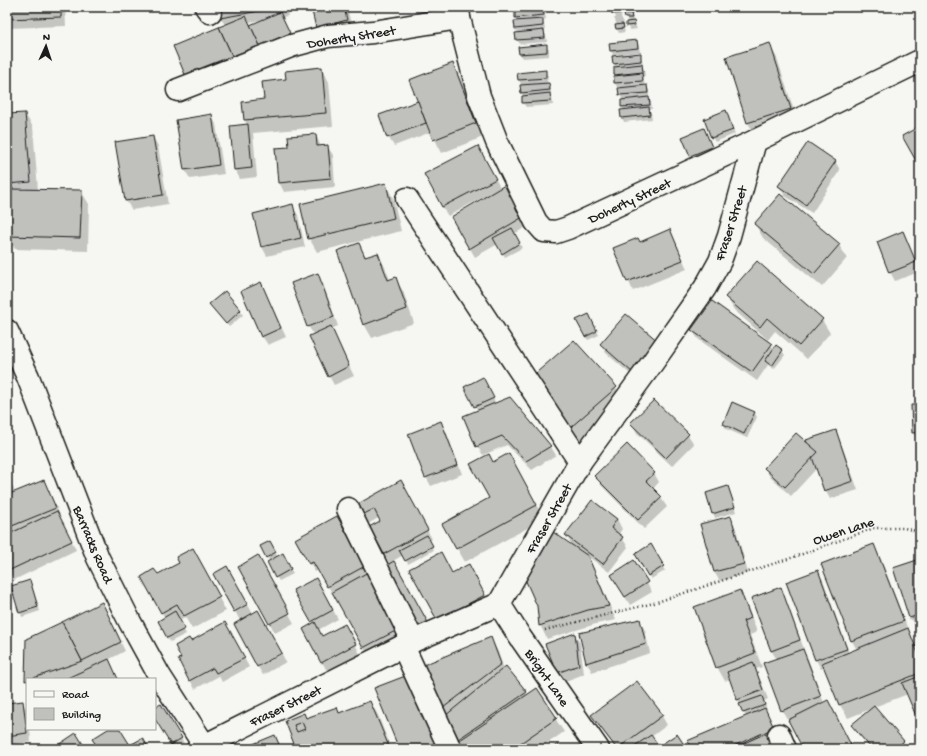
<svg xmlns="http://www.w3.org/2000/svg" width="927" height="756" viewBox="0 0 927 756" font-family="'Gochi Hand',sans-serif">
  <rect width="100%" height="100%" fill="#f6f6f2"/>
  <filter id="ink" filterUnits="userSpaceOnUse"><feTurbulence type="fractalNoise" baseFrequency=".025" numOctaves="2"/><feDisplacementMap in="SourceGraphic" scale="8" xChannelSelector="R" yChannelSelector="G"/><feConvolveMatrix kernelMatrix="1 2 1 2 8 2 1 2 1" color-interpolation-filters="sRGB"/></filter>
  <g filter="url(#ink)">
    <g fill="#0003" fill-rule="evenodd">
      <path d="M7,7H65L66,26L7,28Z"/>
      <path d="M219,7H286L288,16L282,17L294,42L192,86L225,25L220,17ZM262,20L251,26L249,22Z"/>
      <path d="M312,7H347L352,29L322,36Z"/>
      <path d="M514,7H543H542L545,13L546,19L542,20L544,24L545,30L543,31L546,35L547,42L520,44L517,40L516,34L518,33L516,29L519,22L516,17L517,11Z"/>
      <path d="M612,7H620V8L618,9L622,14L621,17L624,23L622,24L625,32L619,33L617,29V25L614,18H616Z"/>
      <path d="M625,7H630L633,15H631L637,29L630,30L627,26V23L628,22L624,11Z"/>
      <path d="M637,41L639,46L640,52L613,55L611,50Z"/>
      <path d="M769,44L777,58L798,123L756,136L748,123L727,58Z"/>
      <path d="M546,45L549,49V56L522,58L520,54Z"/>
      <path d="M640,55L642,59L643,65H642L644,70L645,76H643L645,86H646L649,90V97H648L651,102L652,109H649L651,113L652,119L624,122L622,117L625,111L622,107L623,100L620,95L619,87H617L615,83V77H617L615,74L616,68L614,63Z"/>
      <path d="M452,64L460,77L483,137L442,153L431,132L394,146L388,137Z"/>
      <path d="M322,68L329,82L333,126L253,133L257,177L240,179L235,170L247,125L245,120L243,102L265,100L287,80Z"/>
      <path d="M545,71L548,76L547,82L551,88V94H550L552,98L553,105L526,107L523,103V97H524L522,92V86L519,80L518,74Z"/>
      <path d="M726,111L735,134L715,142L712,137Z"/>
      <path d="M25,114L33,127L38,190L81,191L89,204L88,251L15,249L7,236L8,197L7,198V115Z"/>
      <path d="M211,115L216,124L224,174L190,179L185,170Z"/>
      <path d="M706,133L714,152L694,160L683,138Z"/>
      <path d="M316,135L321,147L327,146L333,155L335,187L284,192L279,182L290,148Z"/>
      <path d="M153,137L158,146L168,204L132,210L126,201L116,143Z"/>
      <path d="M483,156L501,189L528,226L514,234L522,248L505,257L498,244L475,257L452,218L484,199L483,197L448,216L442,207Z"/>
      <path d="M835,161L840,170L812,213L785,196L779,186Z"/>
      <path d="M385,184L393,198L401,231L317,252L309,238Z"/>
      <path d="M292,206L298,215L305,247L267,256L262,247Z"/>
      <path d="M755,224L839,245L847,258L822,287L763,238Z"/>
      <path d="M903,233L920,270V274L919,272L895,281L890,272Z"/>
      <path d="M674,239L687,269L633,291L614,249L640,243Z"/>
      <path d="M359,245L367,258L378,254L385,267L390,280L395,278L403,291L414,323L372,338L364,324Z"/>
      <path d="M757,262L822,320L830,333L807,359L775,331L768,340L734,310L727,297Z"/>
      <path d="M318,275L323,284L338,326L331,329L354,376L334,385L329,376L314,335L308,326Z"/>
      <path d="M261,283L286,337L268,345L262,336Z"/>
      <path d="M225,292L243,315L229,327L210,304Z"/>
      <path d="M626,315L638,381L606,353L601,344Z"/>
      <path d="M591,320L599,335L588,340L585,336Z"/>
      <path d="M692,330L771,344L774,350L782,351L785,355L774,369L768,365L757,381L698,339Z"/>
      <path d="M485,383L496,404L510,398L551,447L556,455L532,470L507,445L483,455L477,446L478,411L475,406Z"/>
      <path d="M616,388L624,401L580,440L538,393Z"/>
      <path d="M733,403L754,412L757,417L747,438L726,429L724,424Z"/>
      <path d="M920,406V441L918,442L913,432Z"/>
      <path d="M440,422L446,431L462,474L431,486L426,477Z"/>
      <path d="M632,424L688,435L694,444L672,466L637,433Z"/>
      <path d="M835,431L840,440L858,490L830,499L825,490L817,468L791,496L770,477L765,468Z"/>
      <path d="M493,463L516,468L544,519L465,562L443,524L490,499Z"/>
      <path d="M7,470L15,493L44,481L76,550L14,580L7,567Z"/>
      <path d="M654,473L659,482L653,489L661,498L667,507L644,529L601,485L596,476Z"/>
      <path d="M728,487L736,512L715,518L707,494Z"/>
      <path d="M406,491L432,539L429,541L434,550L408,564L403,555L393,561L399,571L390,564L384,554L382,521L380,517L368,524L358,505Z"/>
      <path d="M730,517L735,526L748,573L720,581L714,572L702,524Z"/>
      <path d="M337,518L405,637L369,657L335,594L333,595L319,570L315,572L297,539Z"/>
      <path d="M617,519L622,529L618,535L622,538L628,547L609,572L586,555L595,571L616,620L596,624L547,639L540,625L573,547L566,535Z"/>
      <path d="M269,542L278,557L283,555L293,574L279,581L268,563L270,562L261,546Z"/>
      <path d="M873,545L881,559L910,635L920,655V723L908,694L874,707L903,742L908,749H871L858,734L853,725L873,708L848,718L840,705L825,667L821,669L816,660L788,582L818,571L823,580L849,653L857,650L852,641L822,565Z"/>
      <path d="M651,546L665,571L651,579L636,554Z"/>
      <path d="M257,557L294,623L275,633L239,567Z"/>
      <path d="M920,561V625L916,627L910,618L894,569Z"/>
      <path d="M634,562L652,592L630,605L617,584Z"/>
      <path d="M200,563L226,611L192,629L185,617L179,620L186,634L170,642L159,621L165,618L143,577L157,576Z"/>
      <path d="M468,565L490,604L443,629L452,574Z"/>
      <path d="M227,567L253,614L240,621L235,611Z"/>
      <path d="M32,586L40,611L22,617L12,587Z"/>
      <path d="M321,588L338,619L318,630L322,637L350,634L360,654L327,671L304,629L314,624L295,590Z"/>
      <path d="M780,589L785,598L804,649L803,650L808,659L824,703L828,701L853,749H804L789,719H787L782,710L777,660L771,650Z"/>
      <path d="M740,591L747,605L757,632L750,635L762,667L756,669L768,699L764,701L767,710H765L780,749H693L688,741L746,717L738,700L730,679L725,681L717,667Z"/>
      <path d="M102,604L125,651L108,660L118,679H68L74,676L73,675L61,679H27V683L26,680L27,640Z"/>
      <path d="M7,610L11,622L7,623Z"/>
      <path d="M639,621L645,630L650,653L592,672L587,663Z"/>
      <path d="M225,623L249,667L222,682L219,676L195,689L179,660L182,658L190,642Z"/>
      <path d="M574,634L580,643L584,674L563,682L558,673Z"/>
      <path d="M491,638L498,652L504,669L528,695L536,689L564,732L539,749H459L440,710Z"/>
      <path d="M282,654L286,662L263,675L258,667Z"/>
      <path d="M637,683L662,716L667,725L651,737L658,748L686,749H616L598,725L593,716Z"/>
      <path d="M22,702L27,710V729H30L31,742L7,745V704Z"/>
      <path d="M370,702L378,715L391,749H297L286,721L306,719L336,708L340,714Z"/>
      <path d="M161,705L184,743L174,748L155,717V709Z"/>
    </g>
    <g fill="#c0c0bd" stroke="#1c1c1c" fill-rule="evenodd">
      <path d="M7,7H61V17L7,19Z"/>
      <path d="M218,7H282L220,18Z"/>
      <path d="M311,7H344L347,20L316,28Z"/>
      <path d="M543,7L544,15L515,18V10Z"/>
      <path d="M623,7H631L632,10L623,12Z"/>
      <path d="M620,9V13L612,14V10Z"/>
      <path d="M280,12L290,33L260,46L250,25Z"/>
      <path d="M631,13L632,18H625L624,14Z"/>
      <path d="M246,16L260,46L233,58L219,27Z"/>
      <path d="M543,19V26L515,29L514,21Z"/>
      <path d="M634,21L635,25L626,26V22Z"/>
      <path d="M623,24L624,28L616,29L615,25Z"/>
      <path d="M219,27L233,58L186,77L173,46Z"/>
      <path d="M544,30L545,38L516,40L515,33Z"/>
      <path d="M637,40L638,48L610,51L609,43Z"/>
      <path d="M770,43L791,109L747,123L726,57Z"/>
      <path d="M547,44V52L519,54L518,47Z"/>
      <path d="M641,53V61L613,64L612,56Z"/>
      <path d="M453,63L476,123L433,140L409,80Z"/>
      <path d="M642,64L643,72L614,75V67Z"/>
      <path d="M322,67L326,113L244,120L242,102L264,99L262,82L286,79L285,71Z"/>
      <path d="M546,70V78L518,80L517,73Z"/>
      <path d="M642,73L643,81L614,83V76Z"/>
      <path d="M549,83L550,90L521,93L520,85Z"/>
      <path d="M647,85L648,93L619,95L618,88Z"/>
      <path d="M550,93L551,101L522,103V96Z"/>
      <path d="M649,97L650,105L621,107V100Z"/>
      <path d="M418,101L426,123L387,138L379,115Z"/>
      <path d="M649,107L650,115L621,118L620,110Z"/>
      <path d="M726,110L733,130L711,138L704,119Z"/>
      <path d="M25,113L31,182L7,184V114Z"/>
      <path d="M212,114L219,165L184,170L176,120Z"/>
      <path d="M248,124L252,168L234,170L230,126Z"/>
      <path d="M920,126V168L902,136Z"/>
      <path d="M704,128L712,147L690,156L682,137Z"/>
      <path d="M316,134L317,146L328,145L331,178L278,183L275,148L289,147L288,136Z"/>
      <path d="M153,136L163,195L125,201L115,142Z"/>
      <path d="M808,142L836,161L806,205L778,186Z"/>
      <path d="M478,146L496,179L442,207L424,174Z"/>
      <path d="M386,183L394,218L308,239L300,204Z"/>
      <path d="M505,185L523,217L469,249L451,217Z"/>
      <path d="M8,189L82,190L80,238L7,236Z"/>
      <path d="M780,194L840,244L814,274L754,224Z"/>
      <path d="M293,204L301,238L261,247L253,214Z"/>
      <path d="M512,228L520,243L502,254L493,238Z"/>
      <path d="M670,229L683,260L627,282L613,248L638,238L640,242Z"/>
      <path d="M903,231L916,262L889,273L877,242Z"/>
      <path d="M359,243L365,257L378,253L388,280L396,277L407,309L363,325L337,251Z"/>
      <path d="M757,261L823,319L799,346L767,318L760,327L725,297Z"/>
      <path d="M318,273L334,317L307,327L291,283Z"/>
      <path d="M261,282L281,328L261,337L241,291Z"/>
      <path d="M225,291L241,310L226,324L209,304Z"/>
      <path d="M712,301L772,344L752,372L691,330Z"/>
      <path d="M589,314L597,331L585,337L576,320Z"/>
      <path d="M626,314L659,342L633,373L600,344Z"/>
      <path d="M331,326L349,366L328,377L309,336Z"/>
      <path d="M574,340L617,387L571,427L529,379Z"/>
      <path d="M776,345L783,350L772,366L765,361Z"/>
      <path d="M483,377L494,398L474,407L464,387Z"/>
      <path d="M510,397L551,446L526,461L502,436L476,447L463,416Z"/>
      <path d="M654,400L689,434L666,458L630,423Z"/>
      <path d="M732,402L755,412L744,434L723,424Z"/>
      <path d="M911,405H920V432L912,433Z"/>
      <path d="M441,421L458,465L425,478L408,434Z"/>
      <path d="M836,430L853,481L824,491L806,440Z"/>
      <path d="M796,433L818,452L785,487L764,468Z"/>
      <path d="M627,444L655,473L646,481L662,497L638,520L594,476Z"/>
      <path d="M509,453L537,505L456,549L442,524L489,498L470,464L489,454L493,462Z"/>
      <path d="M44,480L56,508L7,528V495Z"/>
      <path d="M401,480L428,530L384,554L369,527L380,521L374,509L362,515L356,505Z"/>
      <path d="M728,486L735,507L712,514L706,493Z"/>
      <path d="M592,500L617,519L611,528L623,537L603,564L565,535Z"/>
      <path d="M57,511L72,541L8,571L7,535Z"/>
      <path d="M337,516L365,566L327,587L313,562L309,564L295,539Z"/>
      <path d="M731,516L744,564L714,572L700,524Z"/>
      <path d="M553,532L588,556L609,606L588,610L539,626L537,606L525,579Z"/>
      <path d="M427,535L433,546L405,561L399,550Z"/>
      <path d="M270,541L276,552L266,558L260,546Z"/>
      <path d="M651,544L664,566L648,576L635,554Z"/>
      <path d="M874,544L904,621L851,641L821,564Z"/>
      <path d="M193,548L220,597L184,616L177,604L161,613L141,577L154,569L158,574L179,563L176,557Z"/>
      <path d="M441,552L452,573L469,564L485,595L437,620L409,569Z"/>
      <path d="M283,553L291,569L275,578L267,562Z"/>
      <path d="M258,555L290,613L269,624L238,567Z"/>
      <path d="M920,559V615L909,618L893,568Z"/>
      <path d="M634,560L648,582L625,597L611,575Z"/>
      <path d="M394,561L431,628L417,635L380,569Z"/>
      <path d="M227,566L248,604L234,612L213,574Z"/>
      <path d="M818,570L847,649L815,660L786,582Z"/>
      <path d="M370,571L401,628L363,648L332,592Z"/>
      <path d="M316,578L333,610L311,622L293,590Z"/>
      <path d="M30,580L38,607L19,613L11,586Z"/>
      <path d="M781,587L800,640L771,651L751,598Z"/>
      <path d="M740,590L751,618L743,621L755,653L716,668L694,607Z"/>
      <path d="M102,602L121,642L82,661L62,622Z"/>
      <path d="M258,610L282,653L257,667L234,624Z"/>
      <path d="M175,611L185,629L167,638L158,621Z"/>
      <path d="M640,619L646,644L586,663L579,633Z"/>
      <path d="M62,622L82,661L25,681L26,639Z"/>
      <path d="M225,622L245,658L216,673L213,668L189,681L178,659L181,658L175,646L189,638L191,641Z"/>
      <path d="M315,622L322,636L345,624L356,644L321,663L303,629Z"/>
      <path d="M908,628L920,658V673L839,705L822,663Z"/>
      <path d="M575,633L579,665L557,673L545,644Z"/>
      <path d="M491,637L501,664L439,711L421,666Z"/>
      <path d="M803,649L821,696L781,711L763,663Z"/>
      <path d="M109,659L118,679H65Z"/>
      <path d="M753,662L763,690L737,700L727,672Z"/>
      <path d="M506,666L527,692L454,742L445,716Z"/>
      <path d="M408,675L440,749H399L374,688Z"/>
      <path d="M920,676V722L919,723L902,683Z"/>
      <path d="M637,681L663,715L617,749L591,715Z"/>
      <path d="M537,688L557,718L512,749H462L457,742Z"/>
      <path d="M762,696L765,705L743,713L739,704Z"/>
      <path d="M828,700L853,749H803L788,720Z"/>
      <path d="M23,701L27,733L7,736V703Z"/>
      <path d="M370,701L390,749H296L285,721L304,713L306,718L337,707L339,713ZM302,722L305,729L297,732L294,725Z"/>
      <path d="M161,704L182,738L171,745L155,719V707Z"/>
      <path d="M874,706L904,741L895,749H872L851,725Z"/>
      <path d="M765,708L774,728L727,749H695L687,741Z"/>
      <path d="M108,729H120L130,745L143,738L149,749H99L92,739Z"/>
      <path d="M771,731L779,749H731Z"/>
      <path d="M76,733L86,749H56L55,747Z"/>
      <path d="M677,734L687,749H630L651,735L659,746Z"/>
      <path d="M275,735L281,749H241Z"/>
      <path d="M558,744L561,749H551Z"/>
    </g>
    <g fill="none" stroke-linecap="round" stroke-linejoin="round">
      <defs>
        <g id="street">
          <path d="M206,7L210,12"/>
          <path d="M458,7L459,18L479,96L497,142L536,222L544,231L556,232L568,228L755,141L920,61"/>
          <path d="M178,90L291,46L328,36L373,32L459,18"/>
          <path d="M407,199L580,462"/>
          <path d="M7,331L28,377L98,558L130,622L159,675L204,745"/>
          <path d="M348,509L413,641"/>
          <path d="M499,604L520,637L598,749"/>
          <path d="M403,646L450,749"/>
          <path d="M779,735L785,749"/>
          <path d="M198,749L413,641L499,604L580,462L653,362L705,288L720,261L729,236L755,141"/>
        </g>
      </defs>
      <use href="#street" stroke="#1c1c1c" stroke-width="25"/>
      <path stroke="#1c1c1c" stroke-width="2.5" stroke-dasharray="1 3" stroke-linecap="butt" d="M545,630L654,603L797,556L874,528H904L920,532"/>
      <use href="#street" stroke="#f6f6f2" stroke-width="22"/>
    </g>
  </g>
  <g text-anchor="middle" stroke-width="3" stroke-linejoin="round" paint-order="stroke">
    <g font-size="14" fill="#1c1c1c" stroke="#f6f6f2">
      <text transform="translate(351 36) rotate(-9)" y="5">Doherty Street</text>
      <text transform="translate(629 200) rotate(-25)" y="5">Doherty Street</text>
      <text transform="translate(730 223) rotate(-72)" y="5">Fraser Street</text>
      <text transform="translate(548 518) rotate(-60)" y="5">Fraser Street</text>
      <text transform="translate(843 530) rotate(-18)" y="5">Owen Lane</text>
      <text transform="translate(94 544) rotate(67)" y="5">Barracks Road</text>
      <text transform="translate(548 677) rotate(55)" y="5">Bright Lane</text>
      <text transform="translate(285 705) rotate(-26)" y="5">Fraser Street</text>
    </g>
  </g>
  <rect width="927" height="756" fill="none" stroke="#f6f6f2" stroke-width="24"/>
  <rect x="12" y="12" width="903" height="732" fill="none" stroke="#1c1c1c" stroke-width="1.5" filter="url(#ink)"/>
  <rect x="26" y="678" width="130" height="52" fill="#f6f6f2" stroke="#9f9f9c"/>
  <rect x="34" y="691" width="20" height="6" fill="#f6f6f2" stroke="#9f9f9c"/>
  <text x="62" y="698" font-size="12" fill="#1c1c1c">Road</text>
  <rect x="34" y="708" width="20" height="12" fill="#c0c0bd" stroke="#9f9f9c"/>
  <text x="62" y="718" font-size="12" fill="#1c1c1c">Building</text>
  <g transform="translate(46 46) rotate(3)" stroke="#f6f6f2" stroke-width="3" paint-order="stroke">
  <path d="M0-3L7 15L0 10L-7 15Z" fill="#1c1c1c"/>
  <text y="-6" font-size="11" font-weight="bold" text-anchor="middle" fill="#1c1c1c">N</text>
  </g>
</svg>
